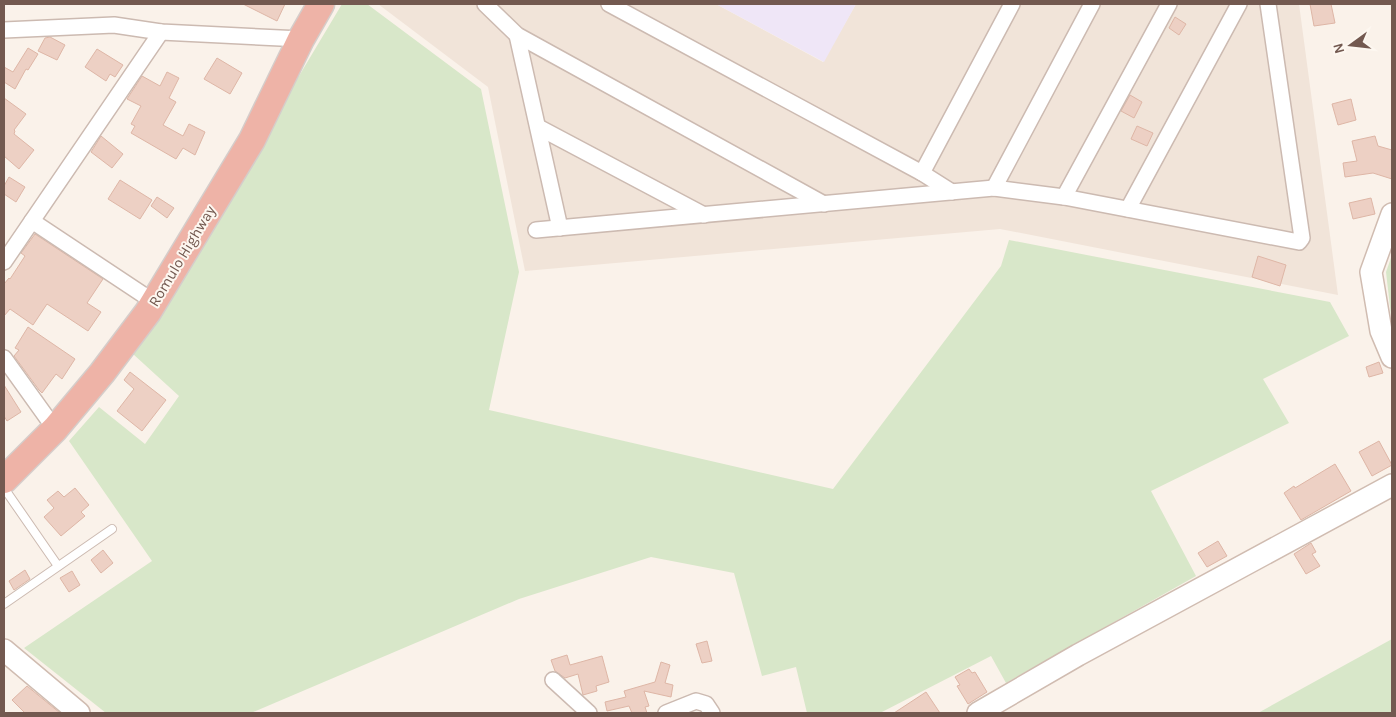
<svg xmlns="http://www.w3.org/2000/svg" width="1396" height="717" viewBox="0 0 1396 717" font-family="Karla,sans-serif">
  <rect width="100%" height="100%" fill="#faf2ea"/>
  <path fill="#f1e4d9" d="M378,4H716L823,62L856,4H1299L1338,295L1000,229L525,271L488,87Z"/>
  <path fill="#efe6f7" d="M716,4H856L824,62Z"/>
  <g fill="#d8e7c9">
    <path d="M342,4H367L481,89L519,272L489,410L833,489L1001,266L1009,240L1330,302L1349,336L1263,379L1289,423L1151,491L1196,576L1006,683L991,656L880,713H807L796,667L762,676L734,573L651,557L519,599L251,713H106L24,648L152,561L69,441L99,407L145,444L179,396L133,354Z"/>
    <path d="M1392,255V324L1386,272Z"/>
    <path d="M1392,639V713H1258Z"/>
  </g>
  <g fill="#edd0c4" stroke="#deb6a6">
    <path d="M243,4H285L277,21Z"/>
    <path d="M1310,4H1331L1335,23L1314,26Z"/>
    <path d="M1175,17L1186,24L1179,35L1169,28Z"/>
    <path d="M50,37L65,45L57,60L38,51L45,38Z"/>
    <path d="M28,48L38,54L28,70L26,69L15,89L4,82V67L13,72Z"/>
    <path d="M97,49L123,65L115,77L110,74L106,81L85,67Z"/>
    <path d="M217,58L242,73L230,94L204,79Z"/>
    <path d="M167,72L179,78L169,98L176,102L163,125L183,136L189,124L205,132L195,155L183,148L176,159L131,133L135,126L131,124L141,106L127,99L142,76L160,86Z"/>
    <path d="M1130,95L1142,102L1134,118L1121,111Z"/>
    <path d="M4,98L26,114L14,130L15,131L14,134L34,150L19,169L4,156Z"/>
    <path d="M1351,99L1356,120L1338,125L1332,104Z"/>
    <path d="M1137,126L1153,133L1147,146L1131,139Z"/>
    <path d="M101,136L123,154L112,168L91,152Z"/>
    <path d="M1375,136L1378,146L1392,150V179L1373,173L1345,177L1343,163L1357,161L1352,141Z"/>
    <path d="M9,177L25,187L16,202L4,194V186Z"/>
    <path d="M120,180L152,200L140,219L108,199Z"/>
    <path d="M157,197L174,208L167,218L151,206Z"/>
    <path d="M1371,198L1375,214L1353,219L1349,203Z"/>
    <path d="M35,234L103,279L87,303L101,312L88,331L47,304L33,325L10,309L4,316V284L9,278L10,279L25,256L21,253Z"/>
    <path d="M1258,256L1286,265L1280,286L1252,277Z"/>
    <path d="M28,327L75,359L62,379L56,374L42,393L39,390L14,356L19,350L15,348Z"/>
    <path d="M1379,362L1383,373L1369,377L1366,367Z"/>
    <path d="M130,372L166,400L142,431L117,411L134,389L124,380Z"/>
    <path d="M4,385L21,412L7,421L4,416Z"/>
    <path d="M1379,441L1392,465L1372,476L1359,452Z"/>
    <path d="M1335,464L1351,491L1301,520L1284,493L1294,486L1295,488Z"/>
    <path d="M75,488L89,505L81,512L85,516L61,536L44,517L54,508L47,500L58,491L64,497Z"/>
    <path d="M1218,541L1227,556L1207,567L1198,553Z"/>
    <path d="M1311,543L1316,552L1312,554L1320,566L1306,574L1294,554Z"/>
    <path d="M103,550L113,563L101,573L91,560Z"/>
    <path d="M25,570L30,579L14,590L9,581Z"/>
    <path d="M72,571L80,585L69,592L60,578Z"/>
    <path d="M707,641L712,661L702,663L696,644Z"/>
    <path d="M567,655L570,665L602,656L609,682L596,686L597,691L583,695L578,674L565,678L555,671L551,660Z"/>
    <path d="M661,662L670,665L665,683L673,685L671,697L644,691L649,706L645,707L647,713H632L629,706L607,711L605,702L626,697L624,691L655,682Z"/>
    <path d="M969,669L972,673L975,672L987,692L968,704L957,686L960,685L955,677Z"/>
    <path d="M27,686L60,713H25L12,700Z"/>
    <path d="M926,692L940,713H894Z"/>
  </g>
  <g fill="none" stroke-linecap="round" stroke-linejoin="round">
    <defs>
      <g id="lane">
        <path d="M4,488L58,566"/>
        <path d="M4,604L112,529"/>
      </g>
      <g id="street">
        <path d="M485,4L517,35L824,204"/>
        <path d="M609,4L922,173L952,192"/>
        <path d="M4,30L114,25L161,32L301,39"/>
        <path d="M517,35L560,228"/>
        <path d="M538,127L704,215"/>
        <path d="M922,173L1012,4"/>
        <path d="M994,188L1092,4"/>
        <path d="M1064,197L1169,4"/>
        <path d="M1128,209L1239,4"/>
        <path d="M32,221L154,302"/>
        <path d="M536,230L994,188L1064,197L1299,242L1302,238L1268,4"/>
        <path d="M4,262L161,32"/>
        <path d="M4,358L55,429"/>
        <path d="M553,680L589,713"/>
        <path d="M666,713L696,701L706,704L712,713"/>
      </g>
      <g id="secondary">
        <path d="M1392,214L1371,272L1381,331L1392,357"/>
        <path d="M4,650L79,713"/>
        <path d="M978,713L1078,655L1392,485"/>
      </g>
      <path id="highway" d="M4,480L55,429L102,373L148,312L252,140L301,39L321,4"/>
    </defs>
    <use href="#lane" stroke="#ccbab1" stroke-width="10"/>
    <use href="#street" stroke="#ccbab1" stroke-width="18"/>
    <use href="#secondary" stroke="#d0bcb1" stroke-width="24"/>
    <use href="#highway" stroke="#d5cdca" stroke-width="29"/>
    <use href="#lane" stroke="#fff" stroke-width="8"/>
    <use href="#street" stroke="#fff" stroke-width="15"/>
    <use href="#secondary" stroke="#fff" stroke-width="21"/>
    <use href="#highway" stroke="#eeb3a7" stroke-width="26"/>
  </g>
  <g text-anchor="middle" stroke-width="4" stroke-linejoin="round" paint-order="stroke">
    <g font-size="15" fill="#735950" stroke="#fdf7f0">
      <text transform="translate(182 256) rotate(-59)" y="5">Romulo Highway</text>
    </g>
  </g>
  <rect width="1396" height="717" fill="none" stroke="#735950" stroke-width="10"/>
  <g transform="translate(1351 45) rotate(255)" stroke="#fdf7f0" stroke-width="4" paint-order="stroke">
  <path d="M0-4L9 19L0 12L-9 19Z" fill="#735950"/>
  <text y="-8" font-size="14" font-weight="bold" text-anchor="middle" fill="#735950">N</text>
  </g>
</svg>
